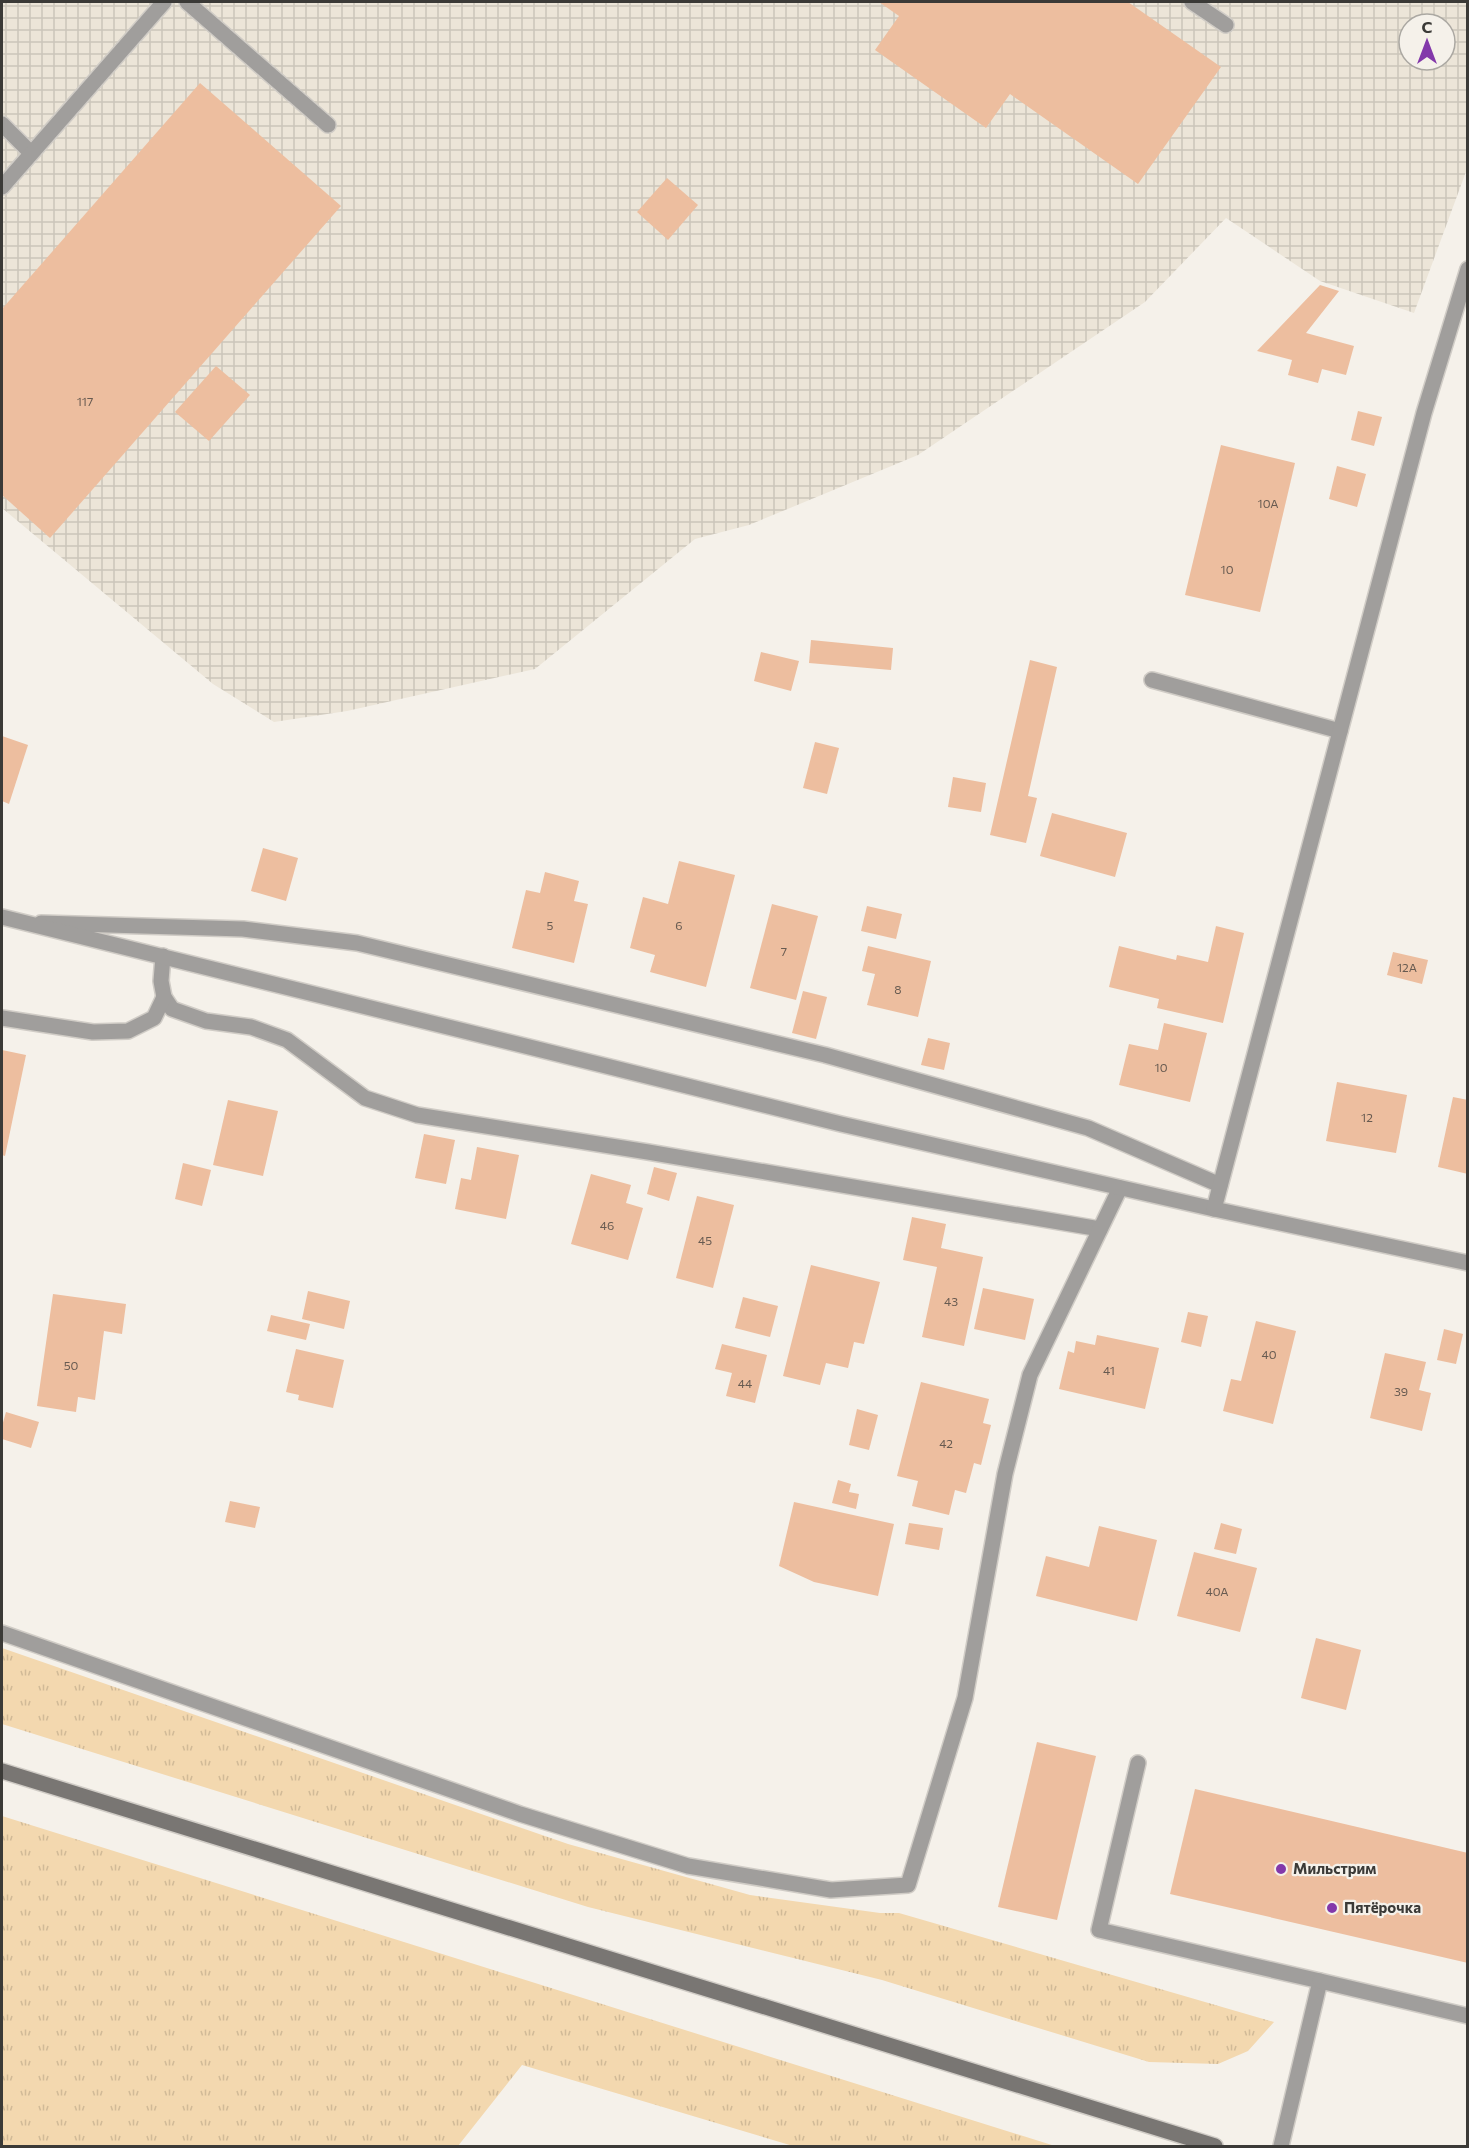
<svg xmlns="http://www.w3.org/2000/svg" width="1469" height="2148" viewBox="0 0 1469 2148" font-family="Commissioner,sans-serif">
  <defs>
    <pattern id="industrial-grid" width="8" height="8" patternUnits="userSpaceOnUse" patternTransform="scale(1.5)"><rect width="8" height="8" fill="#ece5d8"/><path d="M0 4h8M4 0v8" fill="none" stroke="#cbc5ba"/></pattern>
    <pattern id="grass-tufts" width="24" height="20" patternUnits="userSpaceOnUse" patternTransform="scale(1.5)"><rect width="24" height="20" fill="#f3d8af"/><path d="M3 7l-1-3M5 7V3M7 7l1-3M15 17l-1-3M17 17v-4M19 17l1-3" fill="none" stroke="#d1ba97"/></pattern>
  </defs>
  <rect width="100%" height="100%" fill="#f5f1ea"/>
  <path fill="url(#industrial-grid)" fill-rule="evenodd" d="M2,2H1467V169L1414,313L1320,281L1226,218L1145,302L918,455L749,525L695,539L535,669L347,711L274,722L213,684L2,508ZM1409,24H1445V60H1409Z"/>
  <g fill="url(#grass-tufts)">
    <path d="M2,1648L568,1844L750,1895L880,1913H899L1274,2022L1248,2051L1218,2064L1149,2062L882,1980L588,1907L2,1724Z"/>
    <path d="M2,1816L1055,2146H793L522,2065L458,2146H2Z"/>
  </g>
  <g fill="#edbe9f">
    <path d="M879,2H1128L1221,67L1138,184L1010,94L986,128L875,50L899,16Z"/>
    <path d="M200,83L341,206L50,538L2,495V309Z"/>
    <path d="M667,178L698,205L668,240L637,212Z"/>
    <path d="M1320,285L1339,291L1306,333L1354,346L1346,375L1322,369L1318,383L1288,375L1292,360L1257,351Z"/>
    <path d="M216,366L250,395L209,441L175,412Z"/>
    <path d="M1358,411L1382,417L1374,446L1351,440Z"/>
    <path d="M1221,445L1295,463L1260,612L1185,595Z"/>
    <path d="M1337,466L1366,474L1357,507L1329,499Z"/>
    <path d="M811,640L893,648L891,670L809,663Z"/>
    <path d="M761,652L799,661L791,691L754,681Z"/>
    <path d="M1030,660L1057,667L1028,796L1037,798L1026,843L990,835Z"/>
    <path d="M2,736L28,745L9,804L2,801Z"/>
    <path d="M815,742L839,748L827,794L803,788Z"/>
    <path d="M953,777L986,783L981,812L948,807Z"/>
    <path d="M1052,813L1127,833L1115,877L1040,856Z"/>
    <path d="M263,848L298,858L286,901L251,891Z"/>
    <path d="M679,861L735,875L706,987L650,972L655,955L630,948L643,897L668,904Z"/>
    <path d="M545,872L579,881L574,901L588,904L574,963L512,948L526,890L540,893Z"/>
    <path d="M772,904L818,916L796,1000L750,988Z"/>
    <path d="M867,906L902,914L896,939L861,931Z"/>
    <path d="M1216,926L1244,933L1223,1023L1157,1008L1159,999L1109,987L1119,946L1176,960L1177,955L1208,962Z"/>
    <path d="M868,946L931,961L918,1017L867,1005L875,974L862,971Z"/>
    <path d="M1393,952L1428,960L1422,984L1387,975Z"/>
    <path d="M803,991L827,997L816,1039L792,1033Z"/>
    <path d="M1164,1023L1207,1033L1190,1102L1119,1085L1129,1044L1158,1050Z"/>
    <path d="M928,1038L950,1043L944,1070L921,1065Z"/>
    <path d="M2,1050L26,1055L5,1156L2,1155Z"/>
    <path d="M1337,1082L1407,1095L1396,1153L1326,1141Z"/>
    <path d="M1453,1097L1468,1100V1174L1438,1167Z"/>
    <path d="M228,1100L278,1111L263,1176L213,1165Z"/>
    <path d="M424,1134L455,1140L446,1184L415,1178Z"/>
    <path d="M477,1147L519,1155L506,1219L455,1209L461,1178L471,1180Z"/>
    <path d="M183,1163L211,1170L202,1206L175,1199Z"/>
    <path d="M654,1167L677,1173L669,1201L647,1194Z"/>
    <path d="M591,1174L631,1185L626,1203L643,1208L628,1260L571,1244Z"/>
    <path d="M697,1196L734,1205L713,1288L676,1278Z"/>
    <path d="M912,1217L946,1224L941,1248L983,1257L964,1346L922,1337L937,1267L903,1260Z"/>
    <path d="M811,1265L880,1282L864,1344L854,1342L848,1368L826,1363L820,1385L783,1376Z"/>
    <path d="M983,1288L1034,1299L1025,1340L974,1329Z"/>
    <path d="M308,1291L350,1301L344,1329L302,1319Z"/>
    <path d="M53,1294L126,1304L122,1334L104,1331L95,1400L78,1397L76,1412L37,1406Z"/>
    <path d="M743,1297L778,1306L770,1337L735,1328Z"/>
    <path d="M1188,1312L1208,1316L1201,1347L1181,1342Z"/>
    <path d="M271,1315L310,1324L306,1340L267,1331Z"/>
    <path d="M1256,1321L1296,1331L1273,1424L1223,1411L1231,1379L1241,1381Z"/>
    <path d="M1444,1329L1463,1334L1456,1364L1437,1360Z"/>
    <path d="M1097,1335L1159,1348L1145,1409L1059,1389L1068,1351L1074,1353L1076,1341L1095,1345Z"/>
    <path d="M722,1344L767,1355L755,1403L726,1396L732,1373L715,1369Z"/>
    <path d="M296,1349L344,1360L333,1408L298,1400L299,1395L286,1392Z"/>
    <path d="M1385,1353L1426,1362L1419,1390L1431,1393L1422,1431L1370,1418Z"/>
    <path d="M921,1382L989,1399L983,1423L991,1425L981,1465L974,1463L966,1493L955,1490L949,1515L912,1506L918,1481L897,1476Z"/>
    <path d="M857,1409L878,1415L869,1450L849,1445Z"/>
    <path d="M6,1412L39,1422L31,1448L2,1439V1426Z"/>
    <path d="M838,1480L851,1484L849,1492L859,1494L856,1509L832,1503Z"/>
    <path d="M230,1501L260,1507L255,1528L225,1522Z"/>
    <path d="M794,1502L894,1524L878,1596L814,1582L779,1566Z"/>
    <path d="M909,1523L943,1528L939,1550L905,1544Z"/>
    <path d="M1221,1523L1242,1529L1236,1554L1214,1549Z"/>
    <path d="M1099,1526L1157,1540L1137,1621L1036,1596L1046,1556L1089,1567Z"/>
    <path d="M1194,1552L1257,1568L1240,1632L1177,1616Z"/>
    <path d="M1316,1638L1361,1650L1346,1710L1301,1698Z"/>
    <path d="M1037,1742L1096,1756L1057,1920L998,1907Z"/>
    <path d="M1195,1789L1468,1853V1963L1170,1894Z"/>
  </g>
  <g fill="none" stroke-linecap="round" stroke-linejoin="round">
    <defs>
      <g id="service">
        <path d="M187,2L328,125"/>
        <path d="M1192,2L1226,25"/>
        <path d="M2,124L31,153"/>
        <path d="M2,187L164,2"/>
        <path d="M1152,680L1340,731"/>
        <path d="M41,923L243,929L357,943L825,1055L1088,1128L1220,1185"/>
        <path d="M163,956L161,981L164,997L172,1009L206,1021L251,1027L287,1040L365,1098L417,1115L648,1152L1100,1229"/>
        <path d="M2,1018L93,1032L128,1031L154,1018L164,997"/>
        <path d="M2,1633L520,1814L688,1866L831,1890L908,1885L965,1698L1005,1474L1030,1375L1120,1188"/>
        <path d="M1138,1763L1099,1930L1320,1981L1281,2146"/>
        <path d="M1320,1981L1468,2016"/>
      </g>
      <path id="minor" d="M2,917L841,1124L1214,1209"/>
      <path id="tertiary" d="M1468,269L1424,413L1214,1209L1468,1263"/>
      <path id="secondary" d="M2,1771L1215,2146"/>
    </defs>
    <use href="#service" stroke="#d0ccc6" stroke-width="18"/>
    <use href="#minor" stroke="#d0ccc6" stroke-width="18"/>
    <use href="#tertiary" stroke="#d0ccc6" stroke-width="18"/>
    <use href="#secondary" stroke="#d0ccc6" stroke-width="18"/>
    <use href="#service" stroke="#a09e9c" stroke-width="15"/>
    <use href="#minor" stroke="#a09e9c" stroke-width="15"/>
    <use href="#tertiary" stroke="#a09e9c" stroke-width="15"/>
    <use href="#secondary" stroke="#797673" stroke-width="15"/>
  </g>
  <g fill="#8338aa" stroke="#f5f1ea" stroke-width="2">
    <circle cx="1281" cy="1869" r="6"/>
    <circle cx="1332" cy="1908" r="6"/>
  </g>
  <g text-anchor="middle" stroke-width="4.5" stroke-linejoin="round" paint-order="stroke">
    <g font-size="12" fill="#685b51">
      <text x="85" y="406">117</text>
      <text x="1268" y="508">10А</text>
      <text x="1227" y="574">10</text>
      <text x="550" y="930">5</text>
      <text x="679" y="930">6</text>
      <text x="784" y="956">7</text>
      <text x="1407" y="972">12А</text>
      <text x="898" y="994">8</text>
      <text x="1161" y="1072">10</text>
      <text x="1367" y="1122">12</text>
      <text x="607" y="1230">46</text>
      <text x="705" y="1245">45</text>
      <text x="951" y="1306">43</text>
      <text x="1269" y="1359">40</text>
      <text x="71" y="1370">50</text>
      <text x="1109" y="1375">41</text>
      <text x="745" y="1388">44</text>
      <text x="1401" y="1396">39</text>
      <text x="946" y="1448">42</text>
      <text x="1217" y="1596">40А</text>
    </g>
    <g font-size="15" font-weight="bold" fill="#3b3a37" stroke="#f5f1ea" text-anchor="start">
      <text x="1293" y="1874">Мильстрим</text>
      <text x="1344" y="1913">Пятёрочка</text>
    </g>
  </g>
  <rect width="1469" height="2148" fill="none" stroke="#3b3a37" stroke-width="6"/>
  <g transform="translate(1427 42)"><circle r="28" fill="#f5f1ea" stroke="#aba8a2" stroke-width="1.5"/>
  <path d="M0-4.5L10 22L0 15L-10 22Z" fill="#8338aa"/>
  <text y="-9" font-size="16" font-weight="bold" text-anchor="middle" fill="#3b3a37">С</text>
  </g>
</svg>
